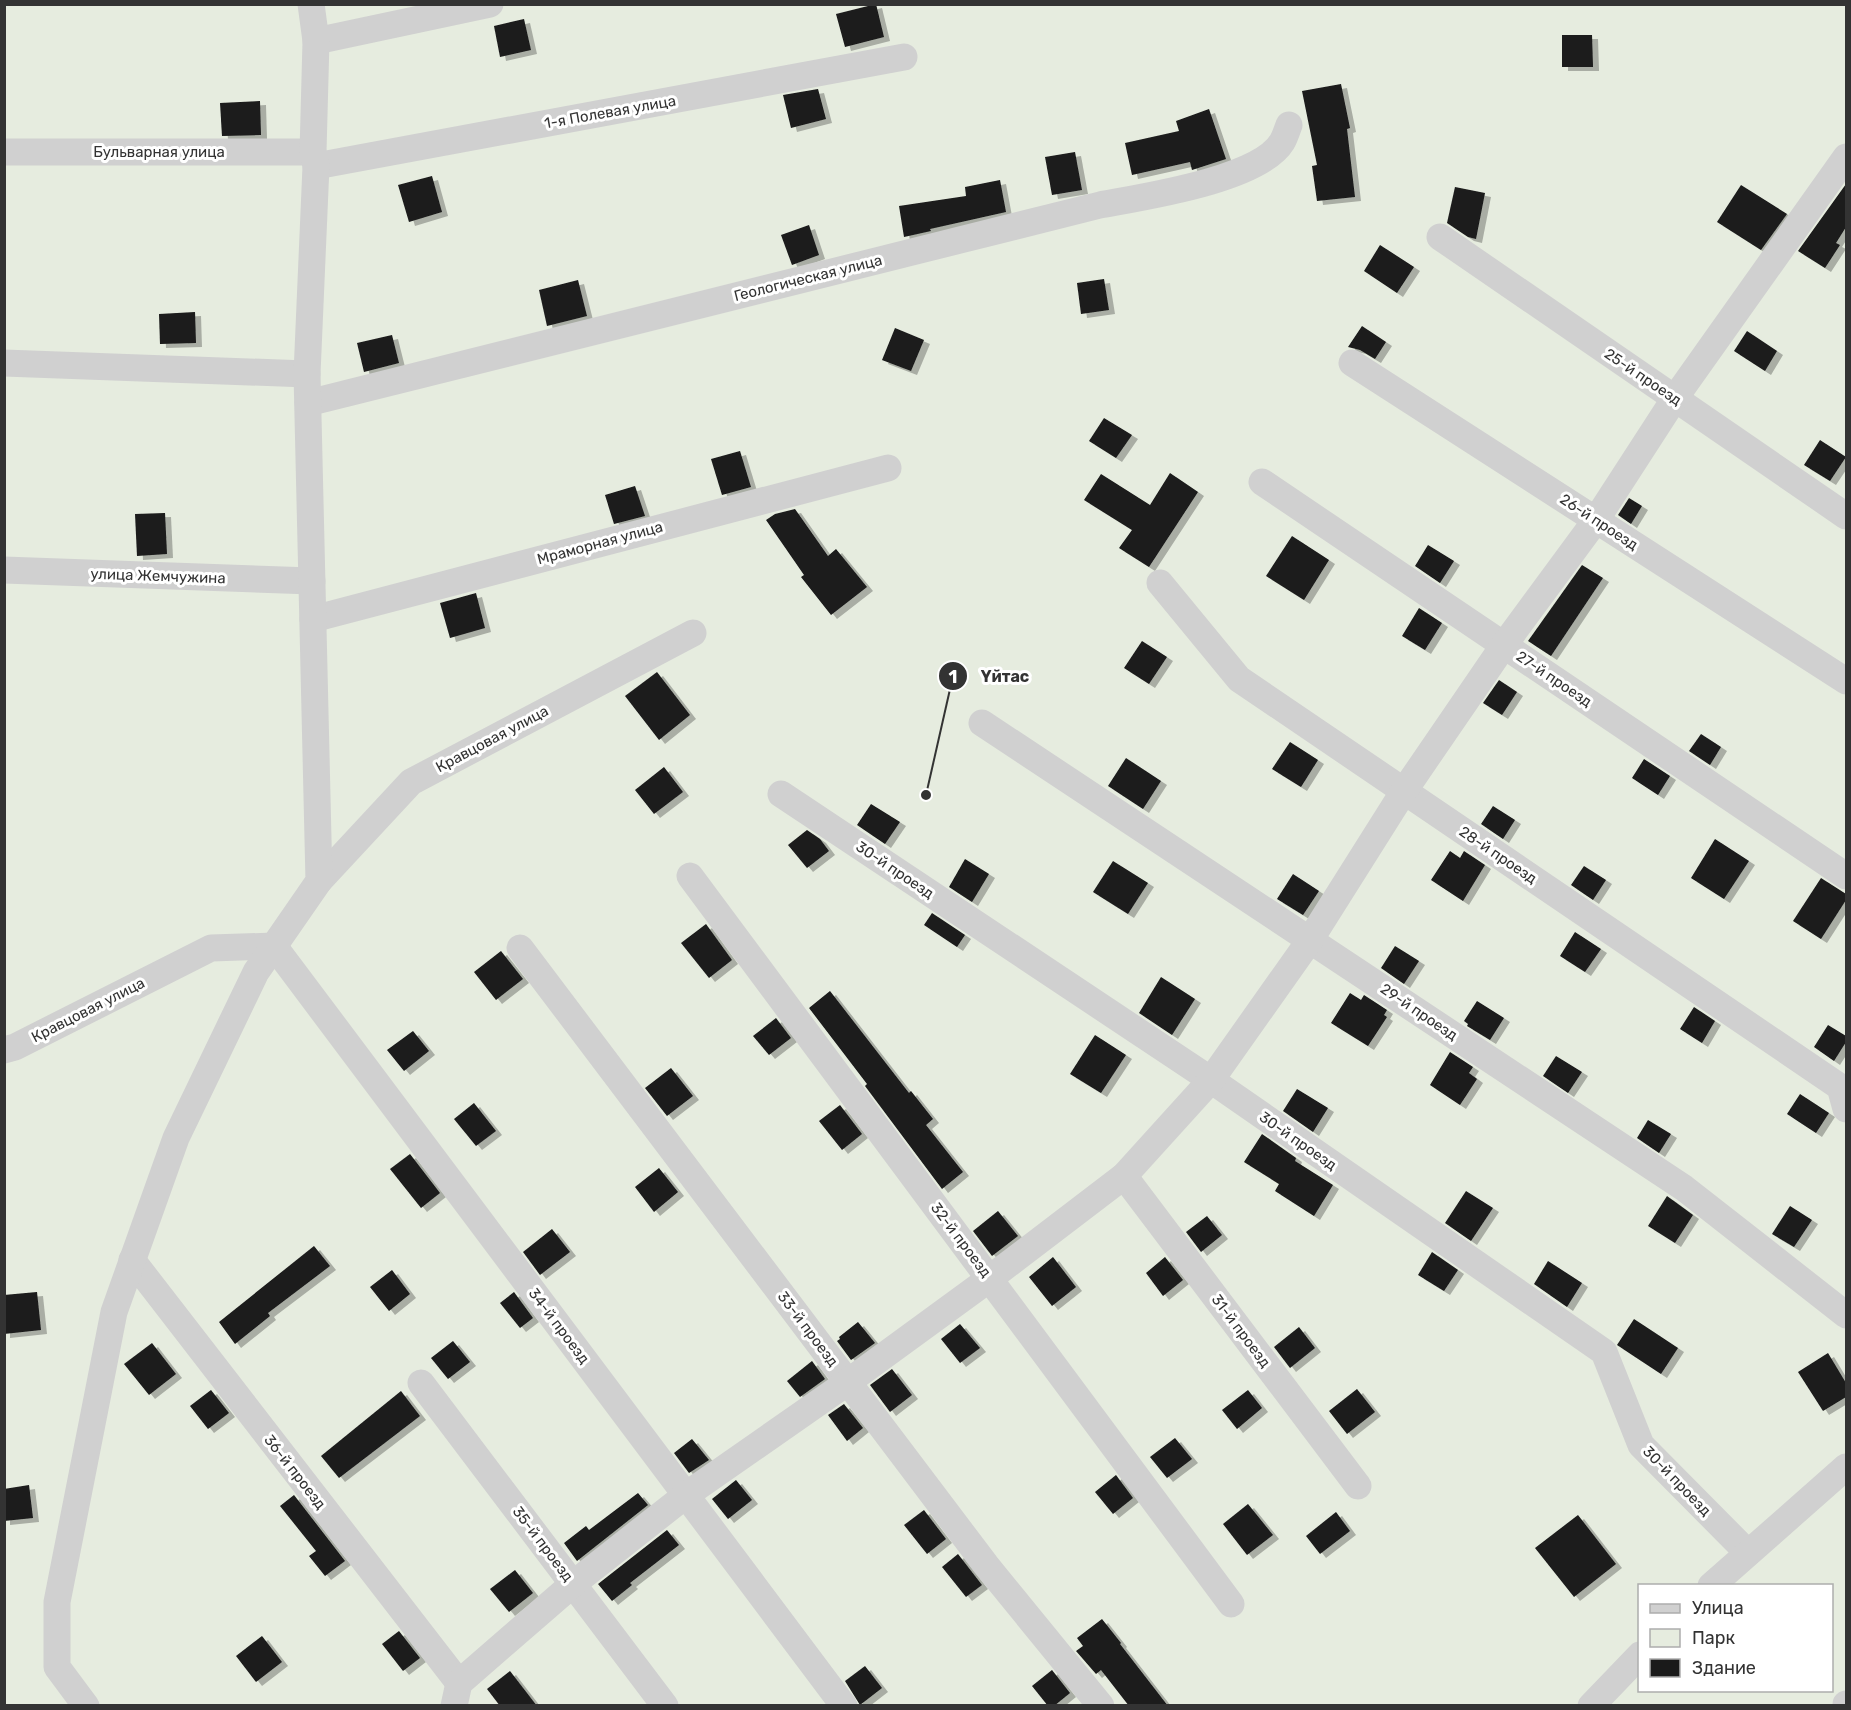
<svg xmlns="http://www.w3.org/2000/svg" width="1851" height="1710" viewBox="0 0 1851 1710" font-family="Rubik,sans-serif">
  <defs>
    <filter id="shadow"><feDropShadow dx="6" dy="4" stdDeviation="0" flood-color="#0004"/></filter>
  </defs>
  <rect width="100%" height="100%" fill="#fff"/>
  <path fill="#e6ecdf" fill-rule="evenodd" d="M5,5H1846V1705L5,1706ZM1640,1586H1832V1690H1640Z"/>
  <g fill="#1a1a1a" filter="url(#shadow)">
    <path d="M876,4L884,37L845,47L836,14Z"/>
    <path d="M524,19L531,50L500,57L494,26Z"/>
    <path d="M1562,35H1592L1593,67H1562Z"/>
    <path d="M1341,84L1350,128L1347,129L1355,197L1317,201L1312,166L1317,165L1302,91Z"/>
    <path d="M818,89L826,119L791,128L783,95Z"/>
    <path d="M260,101L261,135L222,136L220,103Z"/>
    <path d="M1209,109L1226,159L1192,170L1190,162L1132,175L1125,143L1179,131L1176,121Z"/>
    <path d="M1075,152L1082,190L1052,195L1045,157Z"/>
    <path d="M432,176L442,212L409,222L398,185Z"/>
    <path d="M1000,180L1006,212L930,229L931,231L904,237L899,206L966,196L965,187Z"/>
    <path d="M1846,184V227L1836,243L1840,245L1825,268L1798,251Z"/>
    <path d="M1741,185L1787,214L1761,250L1717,222Z"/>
    <path d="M1455,187L1485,193L1476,239L1468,237L1447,223Z"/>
    <path d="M809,225L819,255L792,265L781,235Z"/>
    <path d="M1380,245L1414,267L1397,293L1364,271Z"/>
    <path d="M1104,279L1109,310L1081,314L1077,283Z"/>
    <path d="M578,280L587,316L547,326L539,290Z"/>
    <path d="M195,312L196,343L160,344L159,314Z"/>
    <path d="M1362,326L1386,342L1375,359L1360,350L1348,347Z"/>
    <path d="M895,328L924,340L911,371L882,360Z"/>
    <path d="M1747,331L1777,351L1765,371L1734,351Z"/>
    <path d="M392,335L399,363L364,372L357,343Z"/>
    <path d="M1104,418L1132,435L1116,458L1089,441Z"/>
    <path d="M1820,440L1846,457L1830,481L1804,465Z"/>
    <path d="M740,451L751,487L722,495L711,459Z"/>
    <path d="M1170,473L1198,492L1149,567L1119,548L1132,530L1084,500L1101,474L1150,505Z"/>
    <path d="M635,486L645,516L614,524L605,495Z"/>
    <path d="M1629,498L1642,506L1631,524L1618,515Z"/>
    <path d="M795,509L828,556L836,549L867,587L831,615L801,577L804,575L766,520L775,514Z"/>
    <path d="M165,513L167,554L137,556L135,514Z"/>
    <path d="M1292,536L1329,560L1304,600L1266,576Z"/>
    <path d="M1428,545L1454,561L1440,583L1415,566Z"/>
    <path d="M1582,565L1603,578L1551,656L1528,641Z"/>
    <path d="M476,593L485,628L450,638L440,603Z"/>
    <path d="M1419,608L1442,623L1425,650L1402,636Z"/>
    <path d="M1142,641L1167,657L1149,684L1124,668Z"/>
    <path d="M657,672L690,715L659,740L625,696Z"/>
    <path d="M1499,680L1517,692L1502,715L1483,703Z"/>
    <path d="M1701,734L1721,747L1710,765L1689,751Z"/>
    <path d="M1290,742L1318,760L1301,787L1272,769Z"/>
    <path d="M1126,758L1161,781L1143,809L1108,786Z"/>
    <path d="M1644,759L1670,776L1658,795L1632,778Z"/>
    <path d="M664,767L683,792L654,814L635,790Z"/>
    <path d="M871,804L900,822L885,844L857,825Z"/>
    <path d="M1493,806L1515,820L1503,839L1481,824Z"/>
    <path d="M807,830L820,839L829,851L807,868L788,845Z"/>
    <path d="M1715,839L1749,861L1724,899L1691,878Z"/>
    <path d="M1450,851L1460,858L1464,851L1485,865L1463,901L1431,880Z"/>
    <path d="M965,859L989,874L972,902L949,887Z"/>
    <path d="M1113,861L1148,883L1128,914L1093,892Z"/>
    <path d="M1584,866L1606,880L1593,900L1571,885Z"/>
    <path d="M1293,874L1319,891L1303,915L1277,899Z"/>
    <path d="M1821,878L1846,894V900L1821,939L1793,921Z"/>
    <path d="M932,913L965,935L957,947L924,925Z"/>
    <path d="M706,924L732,960L709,978L681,943Z"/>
    <path d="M1575,932L1601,949L1585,972L1560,956Z"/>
    <path d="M1395,946L1419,961L1404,984L1381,968Z"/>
    <path d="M501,951L523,979L496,1000L474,972Z"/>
    <path d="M1161,977L1195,999L1172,1035L1139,1013Z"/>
    <path d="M830,991L909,1093L911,1091L933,1119L926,1125L963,1172L942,1189L865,1086L867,1084L809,1008Z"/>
    <path d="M1350,993L1361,1000L1364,995L1387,1010L1384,1015L1387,1017L1368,1046L1331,1023Z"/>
    <path d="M1477,1001L1504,1018L1490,1040L1467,1026L1468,1024L1464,1021Z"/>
    <path d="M1694,1007L1715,1021L1702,1043L1680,1029Z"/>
    <path d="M776,1018L791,1038L769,1055L753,1036Z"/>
    <path d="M1828,1025L1846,1036V1042L1834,1061L1814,1047Z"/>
    <path d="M413,1031L429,1051L404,1071L387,1050Z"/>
    <path d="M1095,1035L1126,1055L1101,1093L1070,1074Z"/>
    <path d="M1450,1052L1473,1067L1469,1073L1477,1079L1460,1105L1430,1085Z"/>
    <path d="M1556,1056L1582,1072L1568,1093L1543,1076Z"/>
    <path d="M671,1068L693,1096L667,1116L645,1088Z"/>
    <path d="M1297,1089L1328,1108L1313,1132L1283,1111Z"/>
    <path d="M1800,1094L1829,1113L1816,1133L1787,1114Z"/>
    <path d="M474,1103L496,1131L476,1146L454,1119Z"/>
    <path d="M840,1105L862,1134L842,1150L819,1121Z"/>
    <path d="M1648,1120L1671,1134L1659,1153L1637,1138Z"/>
    <path d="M1262,1134L1296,1158L1295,1161L1333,1185L1314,1216L1275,1191L1279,1184L1244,1162Z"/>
    <path d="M410,1154L440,1193L421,1208L390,1169Z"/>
    <path d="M659,1168L678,1192L654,1212L635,1187Z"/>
    <path d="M1466,1191L1493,1208L1471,1241L1445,1223Z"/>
    <path d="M1667,1196L1693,1215L1675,1243L1648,1226Z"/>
    <path d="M1790,1206L1812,1220L1794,1247L1772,1234Z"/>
    <path d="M998,1211L1018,1236L992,1256L973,1231Z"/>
    <path d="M1207,1216L1222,1235L1201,1252L1186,1232Z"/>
    <path d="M552,1229L570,1252L540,1275L523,1252Z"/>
    <path d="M314,1246L330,1266L268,1313L270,1316L235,1344L219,1322Z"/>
    <path d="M1432,1252L1458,1270L1444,1291L1418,1275Z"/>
    <path d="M1053,1257L1076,1287L1052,1306L1029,1277Z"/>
    <path d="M1165,1257L1183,1280L1163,1296L1146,1273Z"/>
    <path d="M1548,1261L1582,1283L1567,1307L1534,1284Z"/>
    <path d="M392,1270L410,1294L389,1311L370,1287Z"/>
    <path d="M37,1292L41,1330L4,1334V1295Z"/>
    <path d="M514,1292L533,1318L520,1328L500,1303Z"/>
    <path d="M1634,1319L1678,1348L1661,1374L1617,1345Z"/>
    <path d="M858,1322L875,1343L851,1360L837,1341L840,1339L839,1337Z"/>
    <path d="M960,1324L980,1348L960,1363L941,1339Z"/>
    <path d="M1299,1327L1315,1348L1290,1368L1274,1347Z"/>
    <path d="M453,1341L470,1362L448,1379L431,1358Z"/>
    <path d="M152,1343L176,1374L149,1395L124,1364Z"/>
    <path d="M1828,1353L1846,1383V1397L1823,1411L1798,1372Z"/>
    <path d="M812,1361L825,1379L800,1397L787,1381Z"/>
    <path d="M892,1369L912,1395L890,1412L870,1385Z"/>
    <path d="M1357,1389L1375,1412L1347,1434L1329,1411Z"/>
    <path d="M211,1390L229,1413L208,1429L190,1406Z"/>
    <path d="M1248,1390L1262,1408L1237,1429L1222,1410Z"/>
    <path d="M401,1391L420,1416L339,1478L321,1456Z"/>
    <path d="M844,1404L863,1428L847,1441L828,1415Z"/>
    <path d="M1175,1438L1192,1459L1167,1478L1150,1457Z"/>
    <path d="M692,1439L709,1460L689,1473L674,1453Z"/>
    <path d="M1116,1475L1133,1498L1113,1514L1095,1492Z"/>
    <path d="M736,1480L752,1500L728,1519L712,1499Z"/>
    <path d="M29,1485L33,1518L4,1521V1489Z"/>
    <path d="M638,1493L648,1505L577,1561L564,1543L586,1526L589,1530Z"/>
    <path d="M294,1495L345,1561L325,1576L309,1556L316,1551L280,1506Z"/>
    <path d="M1248,1504L1273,1535L1247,1555L1223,1524Z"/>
    <path d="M924,1510L946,1539L927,1554L904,1525Z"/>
    <path d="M1336,1512L1350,1531L1320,1554L1306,1536Z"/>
    <path d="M1578,1515L1616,1564L1574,1597L1535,1548Z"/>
    <path d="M667,1530L679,1545L630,1583L632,1585L612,1601L598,1584Z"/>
    <path d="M958,1554L982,1585L966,1597L942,1567Z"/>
    <path d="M515,1570L533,1593L509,1612L490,1589Z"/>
    <path d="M1102,1619L1121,1643L1120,1644L1168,1706H1129L1101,1670L1096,1674L1076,1651L1083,1646L1077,1638Z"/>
    <path d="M399,1631L420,1658L403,1671L382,1644Z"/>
    <path d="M262,1636L282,1662L256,1682L236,1656Z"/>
    <path d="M865,1666L882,1688L860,1705L845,1681Z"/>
    <path d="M1052,1670L1070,1693L1054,1706H1048L1032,1686Z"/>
    <path d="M510,1671L537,1706H500L487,1689Z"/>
  </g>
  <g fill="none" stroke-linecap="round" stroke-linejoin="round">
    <g stroke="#d0d0d0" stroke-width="27">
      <path d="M316,41L490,4"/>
      <path d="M4,152H313"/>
      <path d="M316,166L904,57"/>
      <path d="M1440,237L1846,516"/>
      <path d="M4,363L307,374"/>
      <path d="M1352,363L1846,681"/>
      <path d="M308,403L1100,205C1142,197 1259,180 1282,142C1285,137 1287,130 1289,125"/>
      <path d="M1262,482L1846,876"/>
      <path d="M4,570L312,581"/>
      <path d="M1160,583L1239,679L1840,1087L1846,1109"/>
      <path d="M313,619L888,468"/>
      <path d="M982,723L1684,1188L1846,1315"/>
      <path d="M781,794L1211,1080L1604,1352L1641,1445L1748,1553"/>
      <path d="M690,876L1231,1604"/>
      <path d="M319,881L411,782L693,633"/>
      <path d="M520,948L986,1565L1101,1706"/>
      <path d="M4,1050L15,1047L211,948L274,946L844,1706"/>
      <path d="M1124,1176L1358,1486"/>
      <path d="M132,1260L459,1683"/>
      <path d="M421,1383L665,1706"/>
      <path d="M1711,1586L1846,1467"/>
      <path d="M86,1706L57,1667V1602L114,1312L176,1138L256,972L319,881L307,374L316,166L313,152L316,41L311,4"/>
      <path d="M454,1706L459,1683L573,1584L686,1495L848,1382L989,1279L1124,1176L1211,1080L1310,940L1404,791L1504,645L1596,520L1675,398L1846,157"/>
      <path d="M1591,1706L1640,1655"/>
      <path d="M1846,1706V1704"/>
    </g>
  </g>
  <g text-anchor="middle" stroke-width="6" stroke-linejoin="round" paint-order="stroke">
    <g font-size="15" fill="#333" stroke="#fff">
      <text transform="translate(610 112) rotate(-10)" y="5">1-я Полевая улица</text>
      <text x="159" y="157">Бульварная улица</text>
      <text transform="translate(808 278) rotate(-14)" y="5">Геологическая улица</text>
      <text transform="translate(1643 377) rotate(34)" y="5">25-й проезд</text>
      <text transform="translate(1599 522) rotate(33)" y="5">26-й проезд</text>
      <text transform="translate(600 543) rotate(-15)" y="5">Мраморная улица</text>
      <text transform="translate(158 576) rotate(2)" y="5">улица Жемчужина</text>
      <text transform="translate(1554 679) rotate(34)" y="5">27-й проезд</text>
      <text transform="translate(492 739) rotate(-28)" y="5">Кравцовая улица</text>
      <text transform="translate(1498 855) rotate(34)" y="5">28-й проезд</text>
      <text transform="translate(895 870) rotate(34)" y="5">30-й проезд</text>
      <text transform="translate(88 1010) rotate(-27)" y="5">Кравцовая улица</text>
      <text transform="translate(1419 1012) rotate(34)" y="5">29-й проезд</text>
      <text transform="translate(1298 1141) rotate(35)" y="5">30-й проезд</text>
      <text transform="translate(961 1240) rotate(53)" y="5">32-й проезд</text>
      <text transform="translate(559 1326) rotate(53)" y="5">34-й проезд</text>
      <text transform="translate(808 1329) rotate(53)" y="5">33-й проезд</text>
      <text transform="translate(1241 1331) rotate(53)" y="5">31-й проезд</text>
      <text transform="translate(295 1472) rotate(52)" y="5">36-й проезд</text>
      <text transform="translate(1677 1481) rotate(46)" y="5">30-й проезд</text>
      <text transform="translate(543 1544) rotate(53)" y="5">35-й проезд</text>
    </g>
  </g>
  <path fill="none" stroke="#333" stroke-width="2" d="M926 795L953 676"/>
  <g fill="#333" stroke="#fff" stroke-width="2">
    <circle cx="926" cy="795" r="6"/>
    <circle cx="953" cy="676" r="15"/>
  </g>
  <g font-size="18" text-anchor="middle" font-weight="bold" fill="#fff">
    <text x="953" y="683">1</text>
  </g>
  <g font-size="16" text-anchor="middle" font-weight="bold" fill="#333" stroke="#fff" stroke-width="6" stroke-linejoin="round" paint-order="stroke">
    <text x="1005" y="682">Үйтас</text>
  </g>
  <rect width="1851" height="1710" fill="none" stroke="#333333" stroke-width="12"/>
  <rect x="1638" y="1584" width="195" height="108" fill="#ffffff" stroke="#adadad" stroke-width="1.5"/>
  <rect x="1650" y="1604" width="30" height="9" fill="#d0d0d0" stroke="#adadad" stroke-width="1.5"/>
  <text x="1692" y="1614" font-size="18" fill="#333333">Улица</text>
  <rect x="1650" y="1629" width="30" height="18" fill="#e6ecdf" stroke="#adadad" stroke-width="1.5"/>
  <text x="1692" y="1644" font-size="18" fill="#333333">Парк</text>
  <rect x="1650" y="1659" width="30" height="18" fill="#1a1a1a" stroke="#adadad" stroke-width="1.5"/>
  <text x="1692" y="1674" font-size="18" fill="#333333">Здание</text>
</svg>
